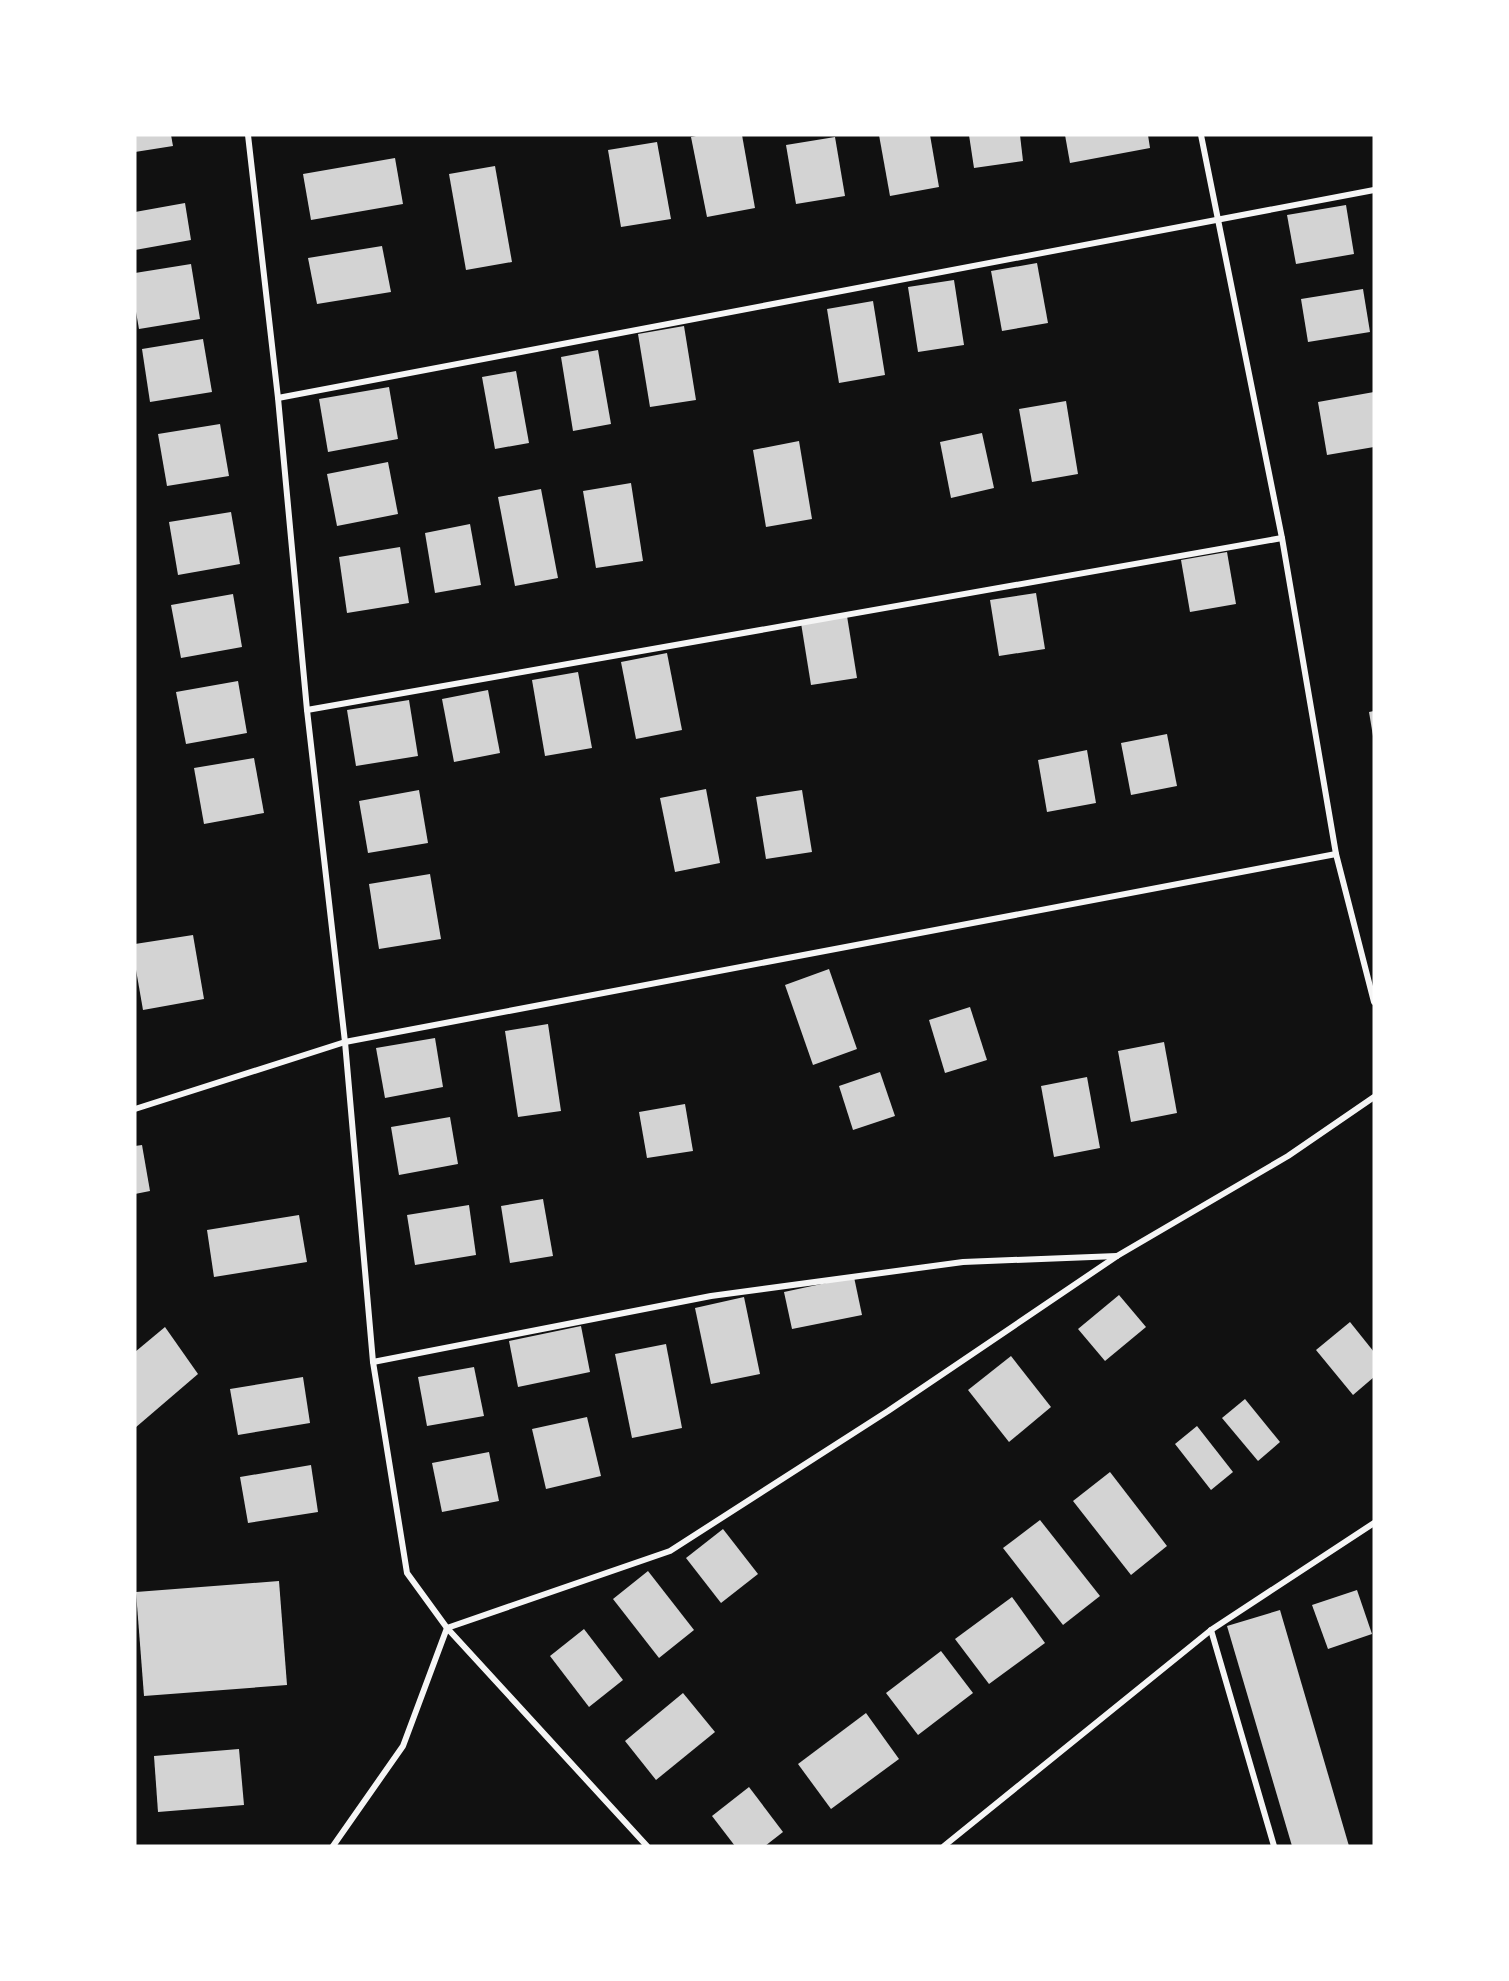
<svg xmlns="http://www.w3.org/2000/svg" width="1509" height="1981" viewBox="0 0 1509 1981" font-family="'Source Sans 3',sans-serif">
  <rect width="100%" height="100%" fill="#111"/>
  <g fill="#d3d3d3">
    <path d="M135,135H171L173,146L135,152Z"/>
    <path d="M701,135H742L755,208L707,217L691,137Z"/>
    <path d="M879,135H930L939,187L890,196Z"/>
    <path d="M969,135H1020L1023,161L974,168Z"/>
    <path d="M1065,135H1148L1150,148L1070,163Z"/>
    <path d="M835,137L845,196L796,204L786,145Z"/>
    <path d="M657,142L671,219L621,227L608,150Z"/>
    <path d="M395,158L403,204L311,220L303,174Z"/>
    <path d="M495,166L512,262L466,270L449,174Z"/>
    <path d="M185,203L191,240L135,250V212Z"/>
    <path d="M1346,205L1354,254L1296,264L1287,215Z"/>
    <path d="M382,246L391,292L317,304L308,258Z"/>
    <path d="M1037,263L1048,323L1002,331L991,271Z"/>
    <path d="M191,264L200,319L139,329L135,306V273Z"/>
    <path d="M954,280L964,345L918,352L908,287Z"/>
    <path d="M1363,289L1370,332L1308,342L1301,299Z"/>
    <path d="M873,301L885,375L839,383L827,309Z"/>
    <path d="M684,326L696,400L650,407L638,334Z"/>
    <path d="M203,339L212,392L150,402L142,349Z"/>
    <path d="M598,350L611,424L573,431L561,357Z"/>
    <path d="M516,371L529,443L495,449L482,377Z"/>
    <path d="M389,387L398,439L328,452L319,399Z"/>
    <path d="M1374,392V447L1327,455L1318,402Z"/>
    <path d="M1066,401L1078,474L1032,482L1019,409Z"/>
    <path d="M220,424L229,476L167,486L158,434Z"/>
    <path d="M982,433L994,488L951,498L940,442Z"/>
    <path d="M799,441L812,519L766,527L753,450Z"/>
    <path d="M388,462L398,514L337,526L327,474Z"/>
    <path d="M631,483L643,561L596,568L583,491Z"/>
    <path d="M541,489L558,578L515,586L498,497Z"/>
    <path d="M231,512L240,564L178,575L169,522Z"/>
    <path d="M470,524L481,585L435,593L425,533Z"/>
    <path d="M400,547L409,603L347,613L339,557Z"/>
    <path d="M1227,552L1236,604L1190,612L1181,560Z"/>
    <path d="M1036,593L1045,649L999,656L990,600Z"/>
    <path d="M233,594L242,647L181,658L171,605Z"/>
    <path d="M847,616L857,678L811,685L801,623Z"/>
    <path d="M667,653L682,730L636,739L621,662Z"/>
    <path d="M578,672L592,748L545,756L532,680Z"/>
    <path d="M238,681L247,733L186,744L176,692Z"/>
    <path d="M488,690L500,753L454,762L442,699Z"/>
    <path d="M409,700L418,756L356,766L347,710Z"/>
    <path d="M1374,711V736H1373L1369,712Z"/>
    <path d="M1167,734L1177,786L1131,795L1121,743Z"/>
    <path d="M1087,750L1096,803L1047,812L1038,760Z"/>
    <path d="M254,758L264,813L204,824L194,768Z"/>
    <path d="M706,789L720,863L675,872L660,798Z"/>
    <path d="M419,790L428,843L368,853L359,801Z"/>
    <path d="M802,790L812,852L766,859L756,797Z"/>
    <path d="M430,874L441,939L379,949L369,884Z"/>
    <path d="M193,935L204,999L143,1010L135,964V944Z"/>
    <path d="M829,969L857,1049L813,1065L785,985Z"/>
    <path d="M970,1007L987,1060L945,1073L929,1020Z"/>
    <path d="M548,1024L561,1111L518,1117L505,1031Z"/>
    <path d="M435,1038L443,1087L385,1098L376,1048Z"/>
    <path d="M1164,1042L1177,1113L1131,1122L1118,1051Z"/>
    <path d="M880,1072L895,1116L853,1130L839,1086Z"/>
    <path d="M1087,1077L1100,1148L1054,1157L1041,1086Z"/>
    <path d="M685,1104L693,1151L647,1158L639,1112Z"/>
    <path d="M450,1117L458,1164L399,1175L391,1127Z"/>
    <path d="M142,1145L150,1191L135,1194V1146Z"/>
    <path d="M543,1199L553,1256L510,1263L501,1206Z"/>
    <path d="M469,1205L476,1255L415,1265L407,1215Z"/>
    <path d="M299,1215L307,1262L214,1277L207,1230Z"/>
    <path d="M854,1277L862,1315L792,1329L784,1292Z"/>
    <path d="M1119,1295L1146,1327L1105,1361L1078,1329Z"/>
    <path d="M744,1297L760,1374L711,1384L695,1308Z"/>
    <path d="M1350,1322L1374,1352V1377L1353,1395L1316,1350Z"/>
    <path d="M581,1326L590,1372L518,1387L509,1341Z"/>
    <path d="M165,1327L198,1374L135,1428V1352Z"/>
    <path d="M666,1344L682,1428L632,1438L615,1354Z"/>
    <path d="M1011,1356L1051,1407L1009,1442L968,1390Z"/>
    <path d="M474,1367L484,1416L427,1426L418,1377Z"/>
    <path d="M303,1377L310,1423L238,1435L230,1389Z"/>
    <path d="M1245,1399L1280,1442L1258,1461L1222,1418Z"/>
    <path d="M587,1417L601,1476L546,1489L532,1429Z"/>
    <path d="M1197,1426L1233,1472L1211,1490L1175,1444Z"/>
    <path d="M489,1452L499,1501L442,1512L432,1463Z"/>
    <path d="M311,1465L318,1512L248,1523L240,1477Z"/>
    <path d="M1110,1472L1167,1546L1131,1575L1073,1501Z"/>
    <path d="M1040,1520L1100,1596L1063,1625L1003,1548Z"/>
    <path d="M723,1529L758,1574L721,1603L686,1558Z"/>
    <path d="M648,1571L694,1630L659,1658L613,1599Z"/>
    <path d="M279,1581L287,1685L144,1696L136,1592Z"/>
    <path d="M1357,1590L1372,1634L1328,1649L1312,1605Z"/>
    <path d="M1012,1597L1045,1643L989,1684L955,1639Z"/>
    <path d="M1280,1610L1349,1846H1292L1227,1626Z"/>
    <path d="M584,1629L623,1680L589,1707L550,1656Z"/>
    <path d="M941,1651L973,1693L918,1735L886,1693Z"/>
    <path d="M683,1693L715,1732L656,1780L625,1741Z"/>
    <path d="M866,1713L899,1759L831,1809L798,1764Z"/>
    <path d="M239,1749L244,1805L158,1812L154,1756Z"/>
    <path d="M749,1787L783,1832L765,1846H735L712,1816Z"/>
  </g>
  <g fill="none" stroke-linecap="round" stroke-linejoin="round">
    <g stroke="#f5f5f5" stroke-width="6">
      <path d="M248,135L278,398L307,710L345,1042L373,1362L407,1573L447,1628L647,1846"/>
      <path d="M1201,135L1282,538L1336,854L1374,1002"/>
      <path d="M278,398L1374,190"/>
      <path d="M307,710L1282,538"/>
      <path d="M135,1109L345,1042L1336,854"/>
      <path d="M373,1362L711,1296L963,1262L1117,1256"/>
      <path d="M1211,1630L1274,1846"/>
      <path d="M333,1846L403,1746L447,1628L670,1551L888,1411L1117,1256L1288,1156L1374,1097"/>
      <path d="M944,1846L1211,1630L1374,1523"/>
    </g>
  </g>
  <rect width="1509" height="1981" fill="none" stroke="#ffffff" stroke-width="273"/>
</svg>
